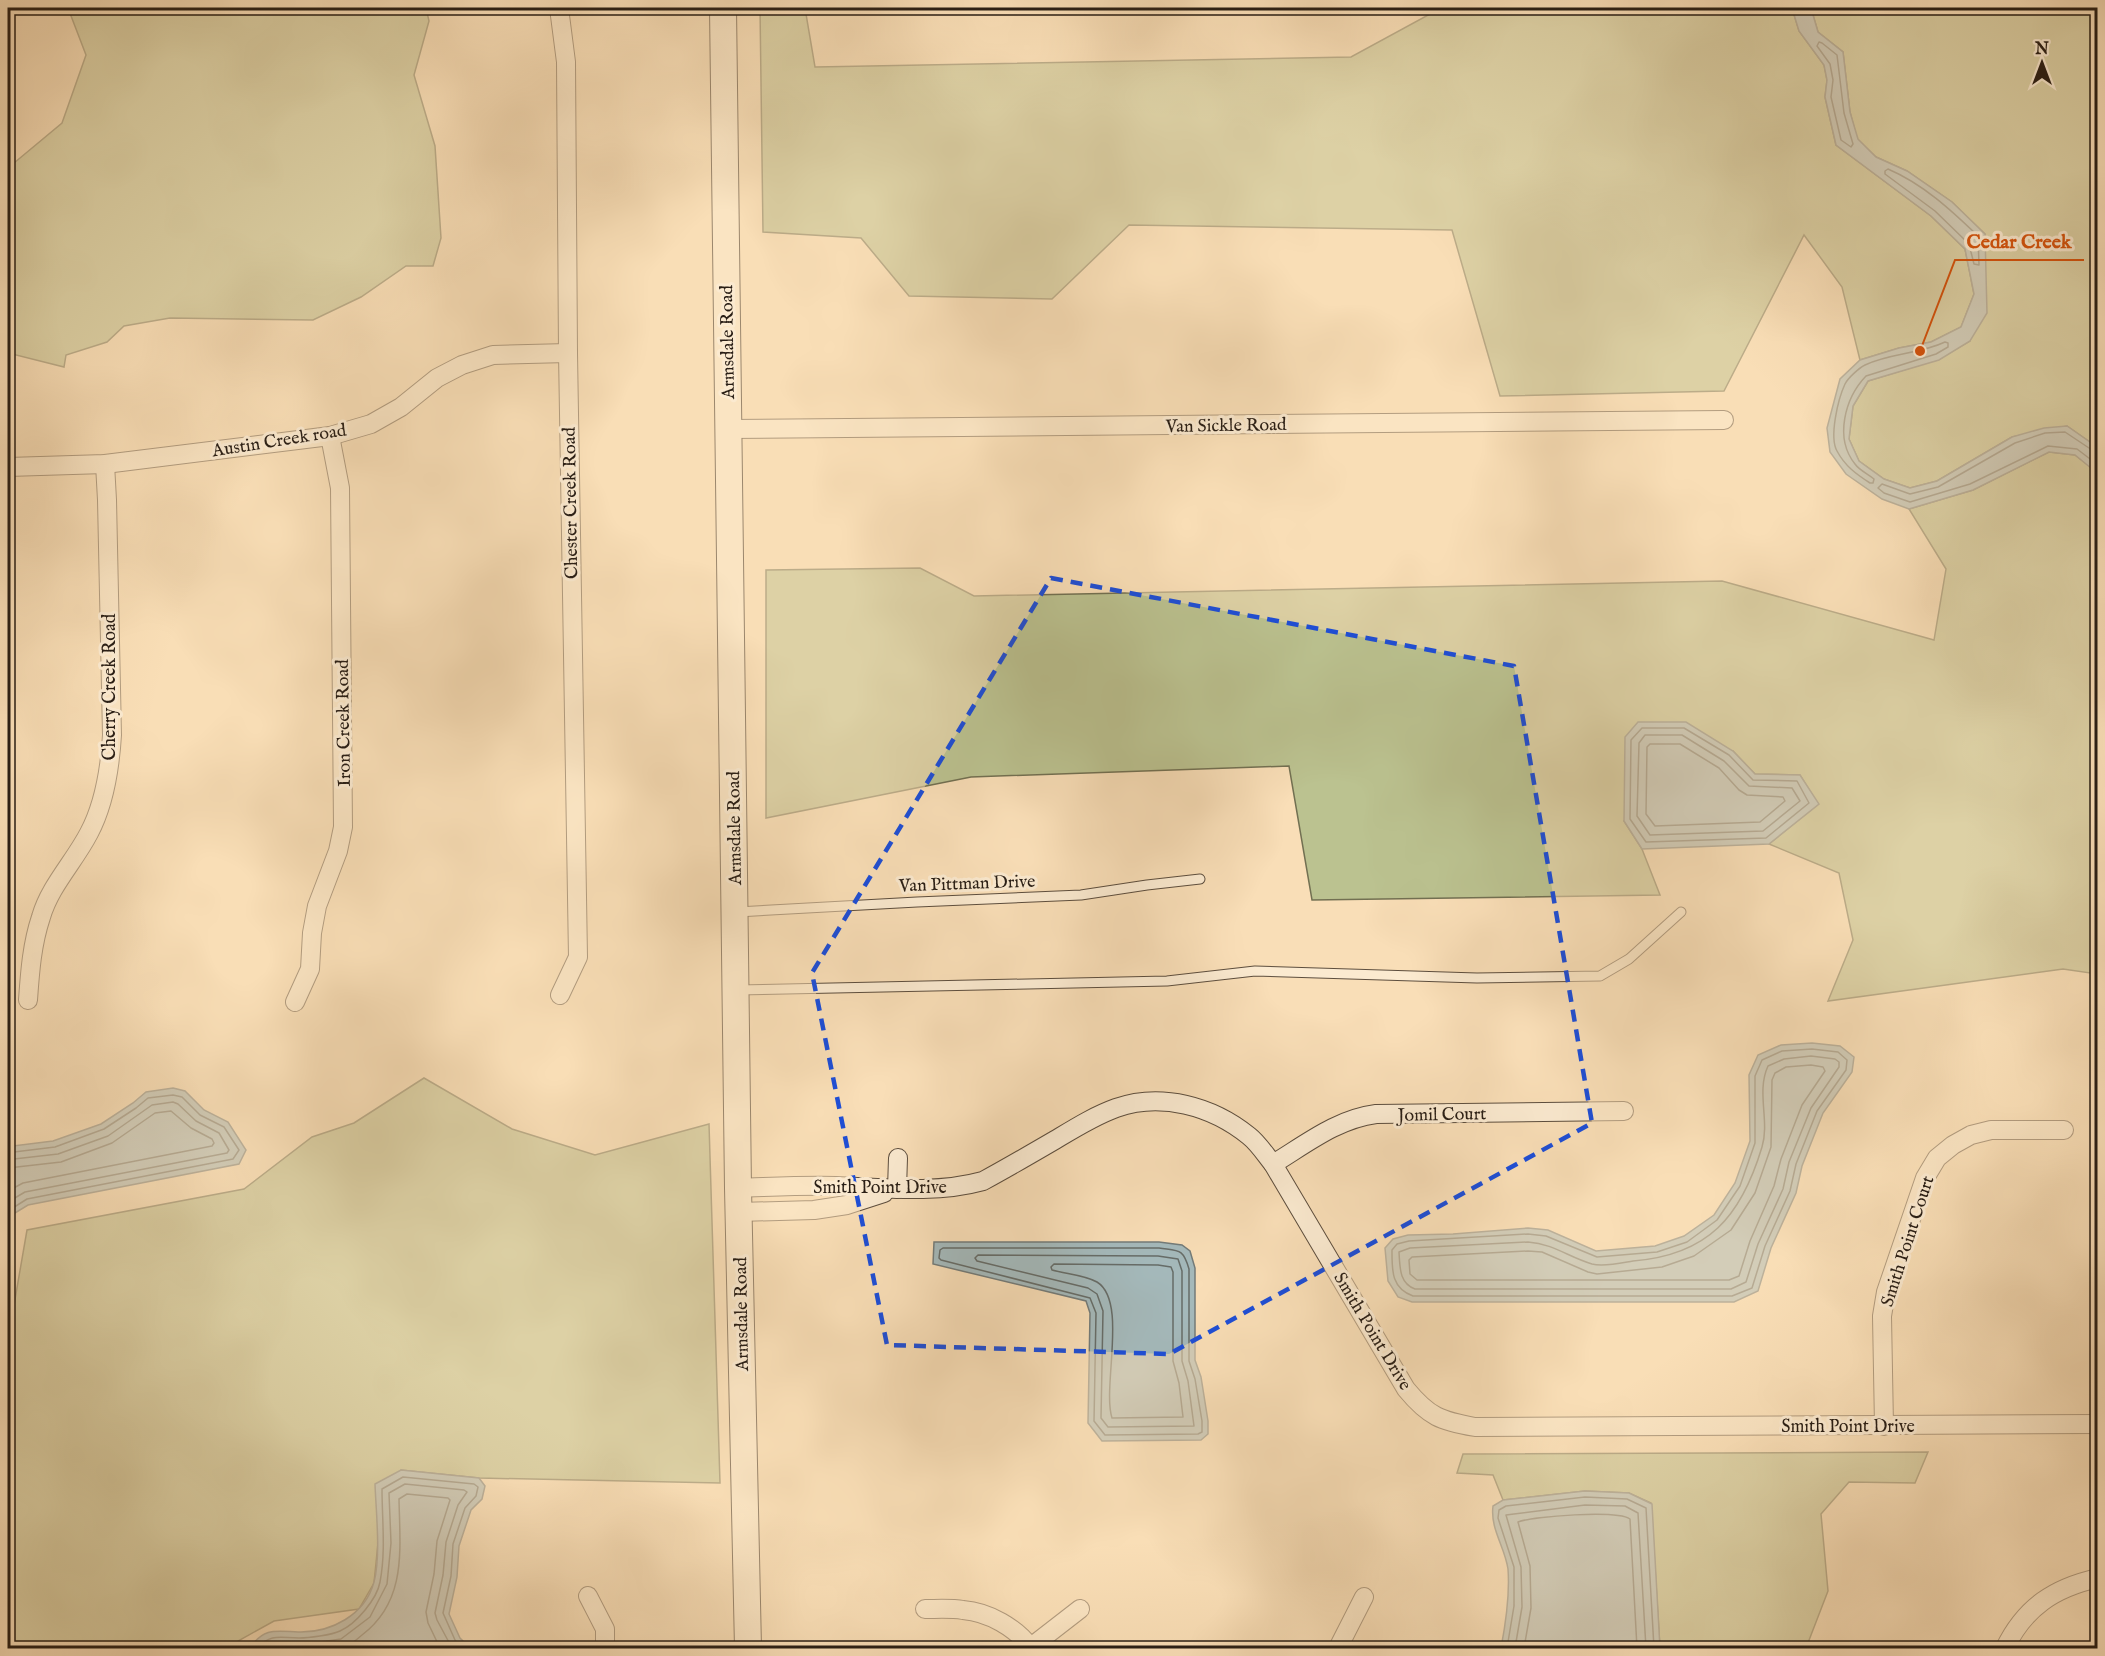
<svg xmlns="http://www.w3.org/2000/svg" width="2105" height="1656" viewBox="0 0 2105 1656" font-family="'IM FELL English',serif">
  <rect width="100%" height="100%" fill="#f9deb7"/>
  <filter id="stains"><feTurbulence type="fractalNoise" baseFrequency=".00333" numOctaves="4"/><feColorMatrix values="0 0 0 0 .2 0 0 0 0 .09 0 0 0 0 .02 0 0 0 .5 -.17"/></filter>
  <radialGradient id="worn" r=".72"><stop offset=".6" stop-color="#630" stop-opacity="0"/><stop offset="1" stop-color="#630" stop-opacity=".3"/></radialGradient>
  <g fill="#bbc290" stroke="#727052" stroke-width="1.5">
    <path d="M68,8H426L429,21L414,75L435,146L441,238L433,266H406L361,297L313,320L170,318L124,326L107,342L66,355L64,367L8,353V168L62,123L86,55Z"/>
    <path d="M760,8H805L815,67L1351,57L1441,8H1792L1799,31L1824,65L1827,80L1825,97L1836,145L1931,216L1965,249L1974,294L1961,327L1931,342L1899,348L1860,360L1842,287L1804,235L1724,391L1500,396L1452,230L1129,225L1052,299L909,296L861,238L763,232Z"/>
    <path d="M1811,8H2097V447L2067,426L2012,437L1937,481L1910,488L1884,479L1859,461L1849,439L1853,406L1868,381L1939,359L1970,341L1985,234L1952,202L1907,171L1876,157L1857,139L1850,112L1843,52L1818,32Z"/>
    <path d="M2049,452L2075,455L2098,473L2097,974L2063,969L1828,1001L1853,940L1839,873L1769,844L1818,804L1800,775L1755,774L1733,751L1624,821L1642,849L1660,895L1312,900L1289,766L971,777L766,818V570L920,568L974,596L1722,581L1934,640L1946,569L1909,509L1973,490Z"/>
    <path d="M424,1078L512,1129L595,1155L709,1124L720,1483L479,1478L401,1470L378,1543L374,1583L359,1609L274,1621L238,1641L235,1648H8V1313L13,1311L27,1230L244,1189L312,1137L354,1123Z"/>
    <path d="M1928,1452L1915,1483L1849,1482L1821,1514L1828,1591L1806,1648H1660L1651,1503L1629,1493L1585,1491L1503,1500L1493,1475L1457,1473L1463,1454Z"/>
  </g>
  <g fill="#a4b9bb" stroke="#737b79" stroke-width="1.5">
    <path d="M1792,8H1811L1818,32L1843,52L1850,112L1858,139L1876,157L1907,171L1952,202L1985,234L1987,313L1970,341L1939,360L1868,381L1853,406L1849,439L1859,461L1884,479L1910,488L1937,481L2012,437L2044,428L2067,426L2097,447V473L2075,455L2049,452L1973,490L1909,509L1882,499L1846,474L1830,452L1827,428L1840,379L1860,360L1899,348L1931,342L1961,327L1974,294L1965,249L1931,216L1836,145L1825,97L1827,80L1824,65L1799,31Z"/>
    <path d="M1638,722H1686L1733,751L1755,774L1800,775L1819,804L1769,844L1642,849L1624,821L1625,737Z"/>
    <path d="M1812,1043L1840,1046L1854,1057L1852,1072L1823,1113L1802,1166L1796,1193L1771,1248L1758,1291L1734,1302H1412L1398,1297L1388,1281L1385,1248L1393,1239L1408,1235L1453,1234L1528,1228L1548,1230L1596,1251L1655,1246L1684,1236L1714,1215L1735,1183L1750,1141L1749,1075L1758,1055L1781,1045Z"/>
    <path d="M173,1088L185,1091L204,1110L228,1122L246,1150L239,1164L28,1205L10,1216L8,1226V1144L13,1146L53,1141L101,1124L133,1103L146,1092Z"/>
    <path d="M934,1242H1159L1182,1245L1190,1251L1195,1268V1360L1201,1377L1208,1421V1434L1201,1440L1102,1441L1088,1423L1090,1313L1086,1301L933,1264Z"/>
    <path d="M401,1470L479,1478L485,1486L482,1499L471,1510L459,1546L457,1577L449,1614L460,1638L470,1648H250C264,1627 276,1631 298,1632C331,1633 365,1615 374,1582C381,1556 376,1512 375,1484Z"/>
    <path d="M1585,1491L1629,1493L1652,1504L1660,1648H1501C1506,1622 1510,1596 1508,1569C1505,1547 1490,1529 1493,1506L1503,1500Z"/>
  </g>
  <g fill="none" stroke-linecap="round" stroke-linejoin="round">
    <g stroke="#666c68" stroke-width="1.5">
      <path d="M1819,42L1822,43L1837,55L1844,113L1853,144L1851,147L1841,140L1831,97L1833,80L1830,64L1817,46Z"/>
      <path d="M1888,169C1923,184 1951,210 1978,236L1979,265L1974,264L1969,244L1935,211L1885,174V171Z"/>
      <path d="M1945,342L1948,343V347L1936,354L1866,376C1845,398 1834,438 1855,464C1859,470 1868,474 1874,479L1873,483H1870C1856,474 1845,466 1837,451C1829,437 1838,399 1845,384C1848,378 1859,368 1865,365C1890,353 1920,354 1945,342Z"/>
      <path d="M2098,451L2092,450L2065,432L2045,433L2015,443L1938,487L1910,494L1882,484L1878,488L1884,493L1910,502L1970,484L2048,446L2077,449L2098,465"/>
      <path d="M1642,728H1684L1729,755L1753,780L1797,781L1809,803L1766,838L1646,842L1630,819L1631,740Z"/>
      <path d="M1645,735H1682L1724,761L1749,786L1792,788L1800,801L1763,831L1650,835L1637,816L1639,743Z"/>
      <path d="M1650,744H1680L1719,768L1739,790L1747,795L1783,797L1785,801L1760,822L1655,826L1646,814L1647,747Z"/>
      <path d="M1812,1049L1838,1052L1847,1060L1846,1070L1817,1111L1796,1164L1790,1191L1765,1246L1752,1288L1732,1296H1413C1391,1288 1392,1270 1392,1250L1397,1244L1409,1241L1528,1234L1546,1236L1597,1257L1657,1252L1687,1242L1717,1220L1740,1186L1755,1143V1076L1762,1060L1782,1051Z"/>
      <path d="M1811,1056L1835,1059L1839,1062V1067L1811,1108L1789,1162L1783,1189L1758,1244L1746,1282L1731,1289H1415C1399,1283 1400,1267 1399,1252L1410,1248L1528,1242C1554,1244 1568,1257 1592,1264C1604,1267 1621,1263 1633,1261C1708,1255 1741,1217 1762,1147C1770,1121 1756,1092 1768,1066L1784,1059Z"/>
      <path d="M1811,1065L1823,1067L1825,1071L1802,1105L1781,1159L1774,1186L1750,1241L1739,1276L1729,1280H1417L1410,1274L1409,1260L1412,1257L1528,1251L1542,1252L1588,1272L1597,1274L1662,1267L1694,1256L1731,1230L1755,1193L1771,1147L1772,1080L1775,1073L1786,1067Z"/>
      <path d="M8,1151L14,1152L55,1147L104,1129L136,1108L148,1098L173,1095L182,1097L200,1115L224,1127L239,1150L233,1159L27,1199L8,1211"/>
      <path d="M8,1158L14,1159L58,1154L108,1136L152,1105L173,1102L178,1104L196,1121L219,1133L229,1150L227,1153L25,1192L8,1202"/>
      <path d="M8,1168L61,1162L112,1143L155,1113L171,1111L191,1128L212,1139L214,1143L212,1146L23,1183L8,1191"/>
      <path d="M943,1248H1159C1179,1251 1183,1248 1189,1269V1361L1195,1379L1202,1421V1432L1198,1434L1105,1435L1094,1421L1096,1313L1090,1298L941,1260L939,1258L940,1250Z"/>
      <path d="M978,1255L1158,1256L1178,1259L1182,1271V1361L1188,1381L1194,1426L1108,1427L1101,1418L1103,1311L1097,1294L1088,1288L977,1261L975,1258Z"/>
      <path d="M1054,1264L1158,1265L1171,1267L1173,1272V1361L1179,1383L1183,1417L1112,1418C1102,1387 1128,1301 1097,1282C1085,1275 1066,1274 1052,1270L1051,1267Z"/>
      <path d="M257,1648C272,1633 280,1638 299,1638C308,1638 332,1635 340,1631C356,1624 377,1599 380,1582C386,1551 382,1520 382,1489L403,1477L474,1484L478,1487L476,1496L465,1508L453,1544L451,1576L443,1613L455,1640L462,1648"/>
      <path d="M267,1648L276,1644L300,1645L341,1639L370,1617L387,1584L391,1543L389,1493L405,1484L464,1490L467,1492L458,1505L446,1542L443,1575L435,1613L437,1620L452,1648"/>
      <path d="M338,1648C348,1647 354,1642 362,1635C407,1601 400,1550 399,1499L407,1494L448,1498L450,1500L437,1541L434,1574L426,1612L428,1623L440,1648"/>
      <path d="M1507,1648L1514,1606V1567L1498,1518L1499,1510L1506,1506L1585,1497L1627,1499L1646,1508L1654,1648"/>
      <path d="M1515,1648L1522,1607L1521,1567L1506,1515L1585,1505L1625,1506L1638,1513L1646,1648"/>
      <path d="M1524,1648L1531,1608L1530,1566L1518,1522C1533,1516 1617,1510 1630,1519L1637,1648"/>
    </g>
    <defs>
      <g id="lane">
        <path d="M737,912L917,902L1081,895L1147,885L1200,879"/>
        <path d="M738,990L1167,981L1255,971L1477,978L1600,976L1629,959L1681,912"/>
      </g>
      <g id="street">
        <path d="M559,8L566,62L568,353L578,957L560,995"/>
        <path d="M728,429L1724,420"/>
        <path d="M8,467L105,464L330,436L371,424L401,407L437,378L462,365L493,355L568,353"/>
        <path d="M28,1000C30,971 32,944 41,917C50,886 74,862 89,833C105,803 110,768 112,735L107,500L105,464"/>
        <path d="M295,1002L310,969L312,933L317,906L338,851L343,827L340,488L330,436"/>
        <path d="M1273,1164C1306,1144 1337,1119 1376,1114L1624,1111"/>
        <path d="M738,1188C771,1187 803,1185 836,1186C885,1188 936,1194 983,1181C1007,1168 1031,1154 1055,1140C1075,1128 1094,1116 1116,1108C1161,1092 1212,1106 1249,1136C1258,1143 1265,1154 1273,1164L1406,1389C1429,1417 1441,1421 1475,1427L2098,1424"/>
        <path d="M897,1189L898,1158"/>
        <path d="M739,1212L814,1210L847,1205L884,1193"/>
        <path d="M1884,1426L1882,1316L1886,1292L1925,1178L1937,1158L1953,1145L1971,1135L1991,1130H2064"/>
        <path d="M588,1596L605,1629V1648"/>
        <path d="M925,1609C937,1609 951,1608 963,1610C989,1612 1016,1628 1031,1648"/>
        <path d="M1031,1647L1080,1609"/>
        <path d="M1338,1648L1364,1597"/>
        <path d="M2005,1648C2025,1607 2054,1588 2098,1578"/>
      </g>
      <path id="secondary" d="M723,8L738,1188L748,1648"/>
    </defs>
    <use href="#lane" stroke="#5d4e3e" stroke-width="11"/>
    <use href="#street" stroke="#5d4e3e" stroke-width="20"/>
    <use href="#secondary" stroke="#291e15" stroke-width="28"/>
    <use href="#lane" stroke="#fbead0" stroke-width="9"/>
    <use href="#street" stroke="#fbead0" stroke-width="18"/>
    <use href="#secondary" stroke="#fbead0" stroke-width="26"/>
  </g>
  <path d="M0 0H2105V1656H0ZM1051,578L1514,666L1592,1123L1169,1354L887,1345L812,973Z" fill="#f9deb7" fill-opacity=".55" fill-rule="evenodd"/>
  <path fill="none" stroke="#1d4ed8" stroke-width="4.5" stroke-dasharray="12 8" stroke-linejoin="round" d="M1051,578L1514,666L1592,1123L1169,1354L887,1345L812,973Z"/>
  <g text-anchor="middle" stroke-width="6" stroke-linejoin="round" paint-order="stroke">
    <g font-size="18" fill="#291e15" stroke="#fbead0">
      <text transform="translate(727 342) rotate(-91)" y="6">Armsdale Road</text>
      <text transform="translate(1226 425) rotate(-1)" y="6">Van Sickle Road</text>
      <text transform="translate(279 440) rotate(-9)" y="6">Austin Creek road</text>
      <text transform="translate(570 503) rotate(-91)" y="6">Chester Creek Road</text>
      <text transform="translate(109 687) rotate(-90)" y="6">Cherry Creek Road</text>
      <text transform="translate(343 723) rotate(-91)" y="6">Iron Creek Road</text>
      <text transform="translate(734 828) rotate(-91)" y="6">Armsdale Road</text>
      <text transform="translate(967 883) rotate(-2)" y="6">Van Pittman Drive</text>
      <text transform="translate(1442 1114) rotate(-1)" y="6">Jomil Court</text>
      <text x="880" y="1193">Smith Point Drive</text>
      <text transform="translate(1907 1241) rotate(-72)" y="6">Smith Point Court</text>
      <text transform="translate(741 1314) rotate(-91)" y="6">Armsdale Road</text>
      <text transform="translate(1373 1331) rotate(59)" y="6">Smith Point Drive</text>
      <text x="1848" y="1432">Smith Point Drive</text>
    </g>
  </g>
  <path fill="none" stroke="#d5530d" stroke-width="2" d="M1920 351L1955 260H2084"/>
  <circle fill="#d5530d" stroke="#fbead0" stroke-width="2" cx="1920" cy="351" r="6"/>
  <g font-size="20" text-anchor="middle" font-weight="bold" fill="#d5530d" stroke="#fbead0" stroke-width="6" stroke-linejoin="round" paint-order="stroke">
    <text x="2019" y="248">Cedar Creek</text>
  </g>
  <rect width="2105" height="1656" fill="none" stroke="#f9deb7" stroke-width="30"/>
  <rect x="9" y="9" width="2087" height="1638" fill="none" stroke="#291e15" stroke-width="3"/>
  <rect x="15" y="15" width="2075" height="1626" fill="none" stroke="#291e15" stroke-width="1.5"/>
  <g transform="translate(2042 63)" stroke="#fbead0" stroke-width="4.5" paint-order="stroke">
  <path d="M0-4.5L10 22L0 15L-10 22Z" fill="#291e15"/>
  <text y="-9" font-size="16" font-weight="bold" text-anchor="middle" fill="#291e15">N</text>
  </g>
  <rect width="100%" height="100%" filter="url(#stains)"/>
  <rect width="100%" height="100%" fill="url(#worn)"/>
</svg>
